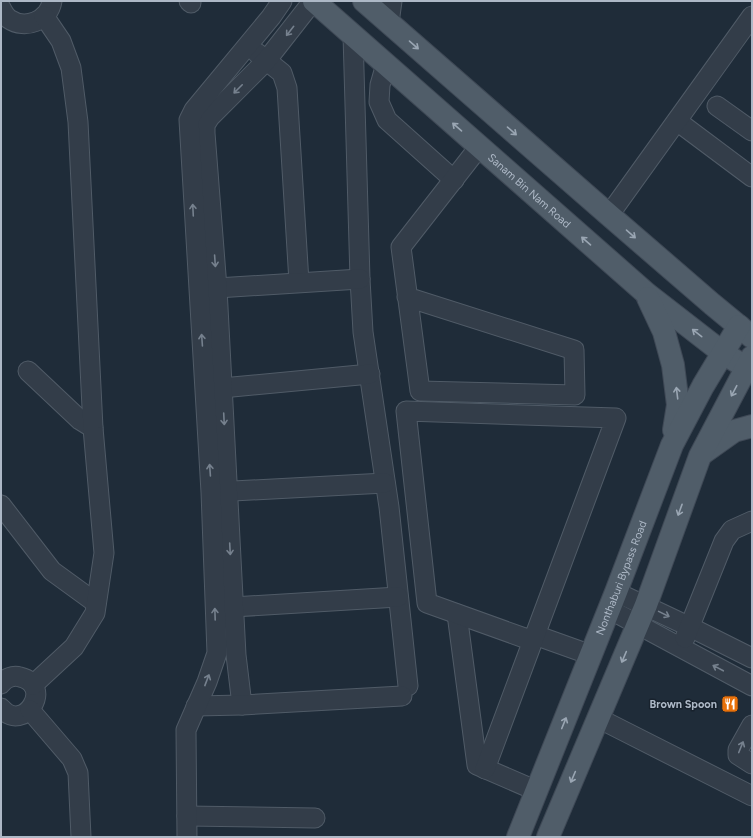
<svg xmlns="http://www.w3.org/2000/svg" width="753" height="838" viewBox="0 0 753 838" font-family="Figtree,sans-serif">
  <rect width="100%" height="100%" fill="#1f2c39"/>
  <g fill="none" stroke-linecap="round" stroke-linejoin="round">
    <defs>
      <g id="minor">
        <path d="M189,1L191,3"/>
        <path d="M1,8C3,12 5,16 9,19C25,30 49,21 52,1"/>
        <path d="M389,23L392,1"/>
        <path d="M353,35L360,279L363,332L389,507L408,686"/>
        <path d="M257,53L282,73L287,88L299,282"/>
        <path d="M386,64L380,85L379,102L387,120L454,180"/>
        <path d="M717,106L752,131"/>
        <path d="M677,121L752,177"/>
        <path d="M609,215L752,16"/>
        <path d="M217,288L360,279"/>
        <path d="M407,297L574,350L575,395L420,391L401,247L479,147"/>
        <path d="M28,371L80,420L93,428"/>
        <path d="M222,388L370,374"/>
        <path d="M215,492L385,483"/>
        <path d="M1,505L52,571L96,603"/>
        <path d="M616,592L690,627L752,658"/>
        <path d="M233,607L398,597"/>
        <path d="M609,609L752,686"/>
        <path d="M457,614L477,765L537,791"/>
        <path d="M535,635L591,655"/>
        <path d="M685,638L724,541L732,530L752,521"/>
        <path d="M1,684C5,678 13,675 20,677C55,685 24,735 1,708"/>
        <path d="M33,685L74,647L95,613L104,553L93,428L78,122L71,68L61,41L44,16"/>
        <path d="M242,705L236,655L217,288L205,133V125L210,117L266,61L313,1"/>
        <path d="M196,706L242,705L402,696"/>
        <path d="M30,710L72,759L78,773L81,837"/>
        <path d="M598,718L752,796"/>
        <path d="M752,725L738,750V755L752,764"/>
        <path d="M485,769L616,418L406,411L427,603L533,641"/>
        <path d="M187,816L315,818"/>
        <path d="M187,837L186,730L207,682L217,653L211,492L189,120L194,110L271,17L282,1"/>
      </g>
      <g id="major">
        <path id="s1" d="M314,1L647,294L723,353L752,371"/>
        <path d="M364,1L609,215L712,304L752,337"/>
        <path d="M648,298L664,332L673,365L678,405L674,430"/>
        <path d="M703,453L734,431L752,426"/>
        <path id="s2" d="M518,837L616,592L672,445L703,386L739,326"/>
        <path d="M548,837L646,605L700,456L752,357"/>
      </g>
    </defs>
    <use href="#minor" stroke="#505b67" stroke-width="21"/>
    <use href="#major" stroke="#3f4956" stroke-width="24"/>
    <use href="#minor" stroke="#333d49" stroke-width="19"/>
    <use href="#major" stroke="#505d69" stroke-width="22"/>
  </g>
  <defs><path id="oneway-shaft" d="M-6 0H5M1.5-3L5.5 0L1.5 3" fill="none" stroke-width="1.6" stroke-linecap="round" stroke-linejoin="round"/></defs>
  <g stroke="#76818e">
    <use href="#oneway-shaft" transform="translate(290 31) rotate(128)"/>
    <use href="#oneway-shaft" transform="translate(238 89) rotate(135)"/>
    <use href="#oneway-shaft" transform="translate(193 210) rotate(-93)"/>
    <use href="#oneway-shaft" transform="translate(215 261) rotate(86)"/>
    <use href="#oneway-shaft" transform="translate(202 340) rotate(-94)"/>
    <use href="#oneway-shaft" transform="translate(224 419) rotate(87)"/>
    <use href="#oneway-shaft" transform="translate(210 470) rotate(-94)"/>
    <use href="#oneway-shaft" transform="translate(230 549) rotate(87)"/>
    <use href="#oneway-shaft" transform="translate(215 614) rotate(-92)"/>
    <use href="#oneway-shaft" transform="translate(664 614) rotate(26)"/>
    <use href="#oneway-shaft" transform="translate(718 668) rotate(-152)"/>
    <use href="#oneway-shaft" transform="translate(207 680) rotate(-69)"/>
    <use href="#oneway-shaft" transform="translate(741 747) rotate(-68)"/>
  </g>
  <g stroke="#9aa6b3">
    <use href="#oneway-shaft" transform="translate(414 45) rotate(41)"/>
    <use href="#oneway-shaft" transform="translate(457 127) rotate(-139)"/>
    <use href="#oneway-shaft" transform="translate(512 131) rotate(41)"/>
    <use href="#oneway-shaft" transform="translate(631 234) rotate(41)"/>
    <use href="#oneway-shaft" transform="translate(586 241) rotate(-139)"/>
    <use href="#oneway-shaft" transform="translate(697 333) rotate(-142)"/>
    <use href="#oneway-shaft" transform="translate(734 391) rotate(118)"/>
    <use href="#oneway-shaft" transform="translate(677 393) rotate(-97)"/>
    <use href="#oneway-shaft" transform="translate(680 510) rotate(110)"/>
    <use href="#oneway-shaft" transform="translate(624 657) rotate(113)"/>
    <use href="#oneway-shaft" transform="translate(564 723) rotate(-68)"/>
    <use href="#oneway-shaft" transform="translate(573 777) rotate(113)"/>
  </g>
  <defs>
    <symbol id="restaurant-square" viewBox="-11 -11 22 22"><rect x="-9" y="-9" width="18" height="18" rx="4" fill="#e8710a" stroke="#18222d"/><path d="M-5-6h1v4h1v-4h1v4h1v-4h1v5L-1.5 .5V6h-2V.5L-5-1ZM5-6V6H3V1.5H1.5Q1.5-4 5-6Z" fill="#fff"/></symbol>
  </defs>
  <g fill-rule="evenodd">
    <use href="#restaurant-square" x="720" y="694" width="20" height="20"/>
  </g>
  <g text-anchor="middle" stroke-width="3" stroke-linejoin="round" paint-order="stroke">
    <g font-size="11" fill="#adb8c6" stroke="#18222d">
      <text dy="4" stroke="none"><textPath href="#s1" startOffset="287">Sanam Bin Nam Road</textPath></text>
      <text dy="4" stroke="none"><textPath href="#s2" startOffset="279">Nonthaburi Bypass Road</textPath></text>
    </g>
    <g font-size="11" font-weight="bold" fill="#adb8c6" stroke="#18222d" text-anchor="end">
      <text x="717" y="708">Brown Spoon</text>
    </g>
  </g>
  <rect width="753" height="838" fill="none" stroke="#adb8c6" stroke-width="4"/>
</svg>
